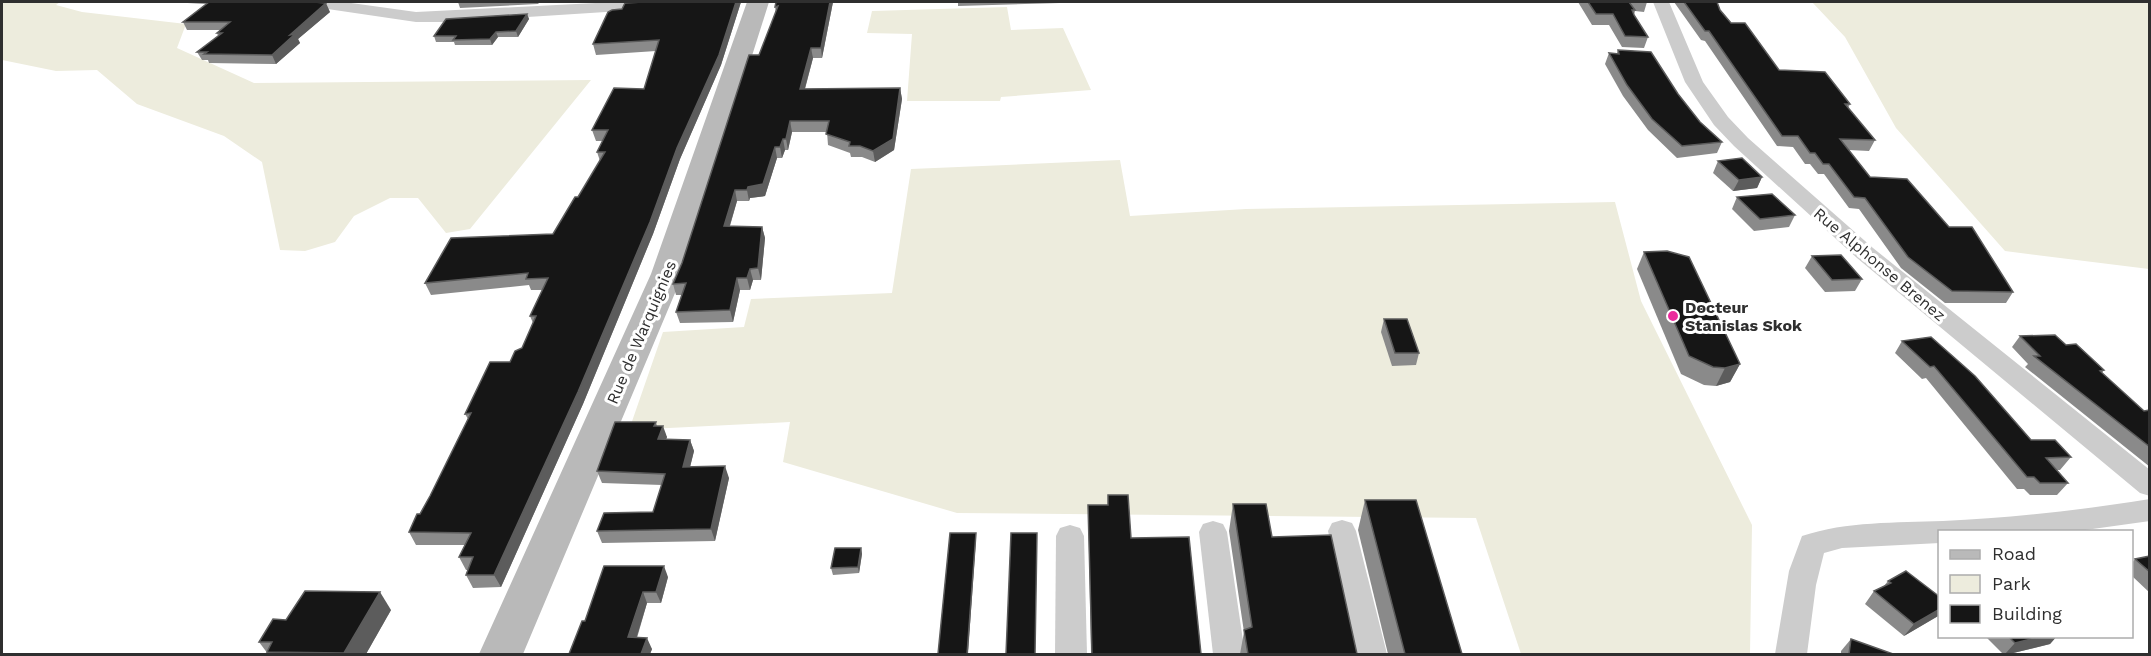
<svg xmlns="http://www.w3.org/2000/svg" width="2151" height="656" viewBox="0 0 2151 656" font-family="'Work Sans',sans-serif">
  <rect width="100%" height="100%" fill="#fff"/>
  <g fill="#edecdd">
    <path d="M2,2H60L56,5L82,12L186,24L177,48L254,83L591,80L470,229L446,233L418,198H390L354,216L335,242L305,251L280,250L262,162L224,136L137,104L97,70L56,71L2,60Z"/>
    <path d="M1812,2H2149V269L2005,251L1896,128L1845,37Z"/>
    <path d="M1007,7L1011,30L1063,28L1091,90L1001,97L1000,101H907L912,34L867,33L872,11Z"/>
    <path d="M1120,160L1130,216L1246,209L1615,202L1641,301L1752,525L1750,654H1521L1476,518L957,513L783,462L790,422L629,430L663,332L744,327L751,299L892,293L911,169Z"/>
  </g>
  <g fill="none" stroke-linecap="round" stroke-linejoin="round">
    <g fill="#ccc" fill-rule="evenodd">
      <path d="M306,2H344L416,12L615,2H692L684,7L448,22H416L314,7Z"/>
      <path d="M1653,2H1669L1703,82L1728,117L1748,138L1873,248L2150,470V496L2140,493L1857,258L1734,146L1714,125L1685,82Z"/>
      <path d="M2150,499V521L2071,532H1940V543L1842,548L1824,553L1816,585L1807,654H1775L1789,571L1802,536C1847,521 1896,523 1943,521C2010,518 2083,510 2150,499Z"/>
      <path d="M1342,520L1352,523L1356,531L1387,654H1355L1328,531L1332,523Z"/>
      <path d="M1213,521L1223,524L1227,532L1245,654H1213L1199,532L1203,524Z"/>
      <path d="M1070,525L1080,528L1084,536L1087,654H1055L1056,536L1060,528Z"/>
    </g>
    <path fill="#b9b9b9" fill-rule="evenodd" d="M747,2H769L683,274L523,654H479L651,274Z"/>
  </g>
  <g fill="#8a8a8a">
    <path d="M169,2H314L330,12L298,39L300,43L276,64L209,63L208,60H202L197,52L218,36L217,33L220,30H187L183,22L206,4Z"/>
    <path d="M458,2H540L538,4L460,8Z"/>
    <path d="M741,2L721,65L680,159L653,234L583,404L501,587L473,588L466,575L468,570H466L459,557L465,545H416L409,532L430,496L468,419L465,414L522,348L533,323L530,316L542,290H531L529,285L431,295L425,283L553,234L578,197L600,161L597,152L603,141H596L592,130L644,89L656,51L596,55L593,44L622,9Z"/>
    <path d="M833,2L822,58H813L805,89L900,88L902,99L894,150L875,162L862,157H851L850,153L828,145L827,132H792L788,150H785L782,158H777L765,196L750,198L749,201H737L730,226L762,227L765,238L761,280H753L750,290H740L733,322L680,323L676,312L682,295H676L673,284L682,263L776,13L775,7Z"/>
    <path d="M958,2H1094L958,6Z"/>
    <path d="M1578,2H1647L1644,12L1635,11L1634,15L1648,37L1644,48L1622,47L1609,25H1592Z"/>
    <path d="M1674,2H1717L1720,10L1731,23L1779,70L1850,104L1848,108L1875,140L1869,151L1849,150L1870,177L1949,227L2013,292L2006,303H1945L1901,268L1859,209L1849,208L1824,174H1818L1810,164H1805L1793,147L1777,146L1705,41L1701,40Z"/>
    <path d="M527,14L529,19L518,37H498L492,45H455L454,42H436L434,36Z"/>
    <path d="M1618,50L1678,94L1700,122L1722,142L1717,153L1677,158L1648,130L1623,96L1605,64L1609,53H1617Z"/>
    <path d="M1718,161L1762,177L1757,188L1733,191L1713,173Z"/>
    <path d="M1737,197L1795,215L1789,227L1754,231L1732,209Z"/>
    <path d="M1644,252L1740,364L1730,382L1716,386L1704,385L1681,374L1637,269Z"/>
    <path d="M1812,256L1862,279L1855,291L1825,292L1805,268Z"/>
    <path d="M1384,319L1419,353L1416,365L1392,366L1381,332Z"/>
    <path d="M2020,336L2066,345L2104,370L2102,373L2144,411L2150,410V467L2025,367L2028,364L2012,347Z"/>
    <path d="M1902,341L2031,440L2071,457L2060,470H2057L2068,483L2057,495H2030L2024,489H2017L1926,378L1922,379L1895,353Z"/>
    <path d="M656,422L657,426L667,437L666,439L690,440L694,451L690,467L729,478L715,541L602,543L597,531L653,512L662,485L602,483L597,471Z"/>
    <path d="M1108,495L1131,538L1201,654H1091L1088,505H1108Z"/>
    <path d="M1365,500L1462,654H1388L1358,530Z"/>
    <path d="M1233,504L1272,537L1357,654H1240L1244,632L1229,531Z"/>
    <path d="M861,548L862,554L859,573L833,575L831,568Z"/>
    <path d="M2150,556V593L2132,576V563L2135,559Z"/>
    <path d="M668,577L661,603H647L637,638L652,649L650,654H569L585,621Z"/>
    <path d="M1888,581L1940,597V615L1904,636L1865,604L1874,591L1884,586Z"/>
    <path d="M391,610L366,654H268L259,642L286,620Z"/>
    <path d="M1985,636H2057L2050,644L2009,654H2003Z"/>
    <path d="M1851,639L1893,654H1841V651Z"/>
  </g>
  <g fill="#5c5c5c">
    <path d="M736,2H741L721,65L680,159L653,234L583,404L501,587L494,575L677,148Z"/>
    <path d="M830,2H833L822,58L821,48Z"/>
    <path d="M326,3L330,12L298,39L300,43L276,64L272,55L290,35Z"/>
    <path d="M527,14L529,19L518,37L516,31Z"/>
    <path d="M496,32L498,37L492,45L490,39Z"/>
    <path d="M811,48L813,58L802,99L800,89Z"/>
    <path d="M900,88L902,99L894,150L875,162L873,151Z"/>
    <path d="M790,121L792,132L788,150L786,139Z"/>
    <path d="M783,139L785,150L782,158L780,147Z"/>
    <path d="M775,147L777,158L765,196L750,198L749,201L747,190L748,187Z"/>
    <path d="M1762,177L1757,188L1733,191L1739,180Z"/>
    <path d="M735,190L737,201L726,238L724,226Z"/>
    <path d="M762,227L765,238L761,280L758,268Z"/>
    <path d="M750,269L753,280L750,290L747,278Z"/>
    <path d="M737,278L740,290L733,322L730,310Z"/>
    <path d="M1740,364L1730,382L1716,386L1725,368Z"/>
    <path d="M663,426L667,437L662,451L658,439Z"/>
    <path d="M690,440L694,451L687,479L683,467Z"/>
    <path d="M725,466L729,478L715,541L711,529Z"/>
    <path d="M976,533V539L968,654H967Z"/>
    <path d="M861,548L862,554L859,573L858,567Z"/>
    <path d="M664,566L668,577L661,603L656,592Z"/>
    <path d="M380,592L391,610L366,654H345L344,653Z"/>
    <path d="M643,592L647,603L633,649L628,637Z"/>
    <path d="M1940,609V615L1938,616L1904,636L1914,624Z"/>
    <path d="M2043,636H2057L2050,644L2009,654H2005L2015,643Z"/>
    <path d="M647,638L652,649L650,654H641Z"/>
  </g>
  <g fill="#161616" stroke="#5c5c5c" stroke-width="1.5">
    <path d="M209,2H314L326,3L290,35L295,34L272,55L204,54L207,52H197L222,33H217L230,22H183Z"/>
    <path d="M643,2H736L719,55L677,148L650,222L578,392L494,575H466L473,557H459L471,533L409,532L417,514H420L430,496L471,413L465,414L490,362H510L515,351L522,348L536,316H530L548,278L526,279L528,273L425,283L451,238L553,234L575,197H578L605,152H597L608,130H592L614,88L644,89L659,40L593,44L608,12L612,10L622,9L625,3Z"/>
    <path d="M776,2H830L821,48H811L800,89L900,88L893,139L873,151L860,146H849L850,142L826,134L829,121H790L786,139H783L780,147H775L763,184L748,187L747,190H735L724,226L762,227L758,268L750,269L747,278H737L730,310L676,312L686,283L673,284L682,263L749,55H759L778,6L775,7Z"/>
    <path d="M1588,2H1629L1635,10H1632L1634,15L1648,37L1625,36L1613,14H1596Z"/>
    <path d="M1684,2H1717L1720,10L1731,23H1745L1779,70L1825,72L1850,104H1845L1875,140L1840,139L1870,177L1907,179L1949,227H1972L2013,292L1952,291L1908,257L1865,198L1854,197L1829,164H1823L1815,153H1810L1798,136H1782L1709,31H1705Z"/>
    <path d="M527,14L516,31L496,32L490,39L453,40L456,36H434L446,19Z"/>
    <path d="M1618,50L1651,52L1678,94L1700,122L1722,142L1682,146L1652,119L1627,85L1609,53L1619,54Z"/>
    <path d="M1742,158L1762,177L1739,180L1718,161Z"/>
    <path d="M1772,194L1795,215L1760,219L1737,197Z"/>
    <path d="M1667,251L1689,257L1740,364L1725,368L1713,367L1689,356L1644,252Z"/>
    <path d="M1841,255L1862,279L1832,280L1812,256Z"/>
    <path d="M1384,319H1407L1419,353H1395Z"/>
    <path d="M2055,335L2066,345L2076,344L2104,370L2100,371L2144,411L2150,410V447L2034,356H2040L2020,336Z"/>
    <path d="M1931,337L1975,376L2031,440H2055L2071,457L2046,458L2068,483H2040L2034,477H2027L1934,366L1930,367L1902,341Z"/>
    <path d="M615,422H656L654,426H663L658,439L690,440L683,467L725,466L711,529L597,531L604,513L653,512L665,474L597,471Z"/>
    <path d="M1108,495H1128L1131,538L1189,537L1201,654H1092L1088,505H1108Z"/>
    <path d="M1365,500H1416L1462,654H1405Z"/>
    <path d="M1233,504H1266L1272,537L1331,535L1357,654H1248L1244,630L1252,627Z"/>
    <path d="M950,533H976L967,654H938Z"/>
    <path d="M1011,533H1037L1035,654H1006Z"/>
    <path d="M835,548H861L858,567L831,568Z"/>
    <path d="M2150,556V572L2135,559Z"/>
    <path d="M604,566H664L656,592H643L628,637L647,638L641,654H569L582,621H585Z"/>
    <path d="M1906,571L1940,597V609L1914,624L1874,591L1891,583L1888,581Z"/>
    <path d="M305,591L380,592L344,653L267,652L272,642H259L273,619L286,620Z"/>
    <path d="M2008,636H2043L2015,643Z"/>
    <path d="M1851,639L1893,654H1849Z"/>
  </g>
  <circle fill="#eb2c9c" stroke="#fff" stroke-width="2" cx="1673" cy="316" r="6"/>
  <g text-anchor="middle" stroke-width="6" stroke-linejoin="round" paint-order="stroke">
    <g font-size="16" fill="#2f2f2f" stroke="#fff">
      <text transform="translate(1880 264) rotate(40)" y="6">Rue Alphonse Brenez</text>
      <text transform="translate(641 332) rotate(-67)" y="6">Rue de Warquignies</text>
    </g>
    <g font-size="16" font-weight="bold" fill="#2f2f2f" stroke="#fff" text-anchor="start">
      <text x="1685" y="313">Docteur<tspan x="1685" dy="18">Stanislas Skok</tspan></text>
    </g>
  </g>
  <rect width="2151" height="656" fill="none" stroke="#2f2f2f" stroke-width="6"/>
  <rect x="1938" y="530" width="195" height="108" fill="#ffffff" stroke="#acacac" stroke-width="1.5"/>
  <rect x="1950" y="550" width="30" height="9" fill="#b9b9b9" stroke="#acacac" stroke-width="1.5"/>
  <text x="1992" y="560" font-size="18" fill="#2f2f2f">Road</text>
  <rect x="1950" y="575" width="30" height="18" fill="#edecdd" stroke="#acacac" stroke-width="1.5"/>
  <text x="1992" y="590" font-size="18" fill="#2f2f2f">Park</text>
  <rect x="1950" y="605" width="30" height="18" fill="#161616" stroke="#acacac" stroke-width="1.5"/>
  <text x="1992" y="620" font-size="18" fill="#2f2f2f">Building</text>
</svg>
